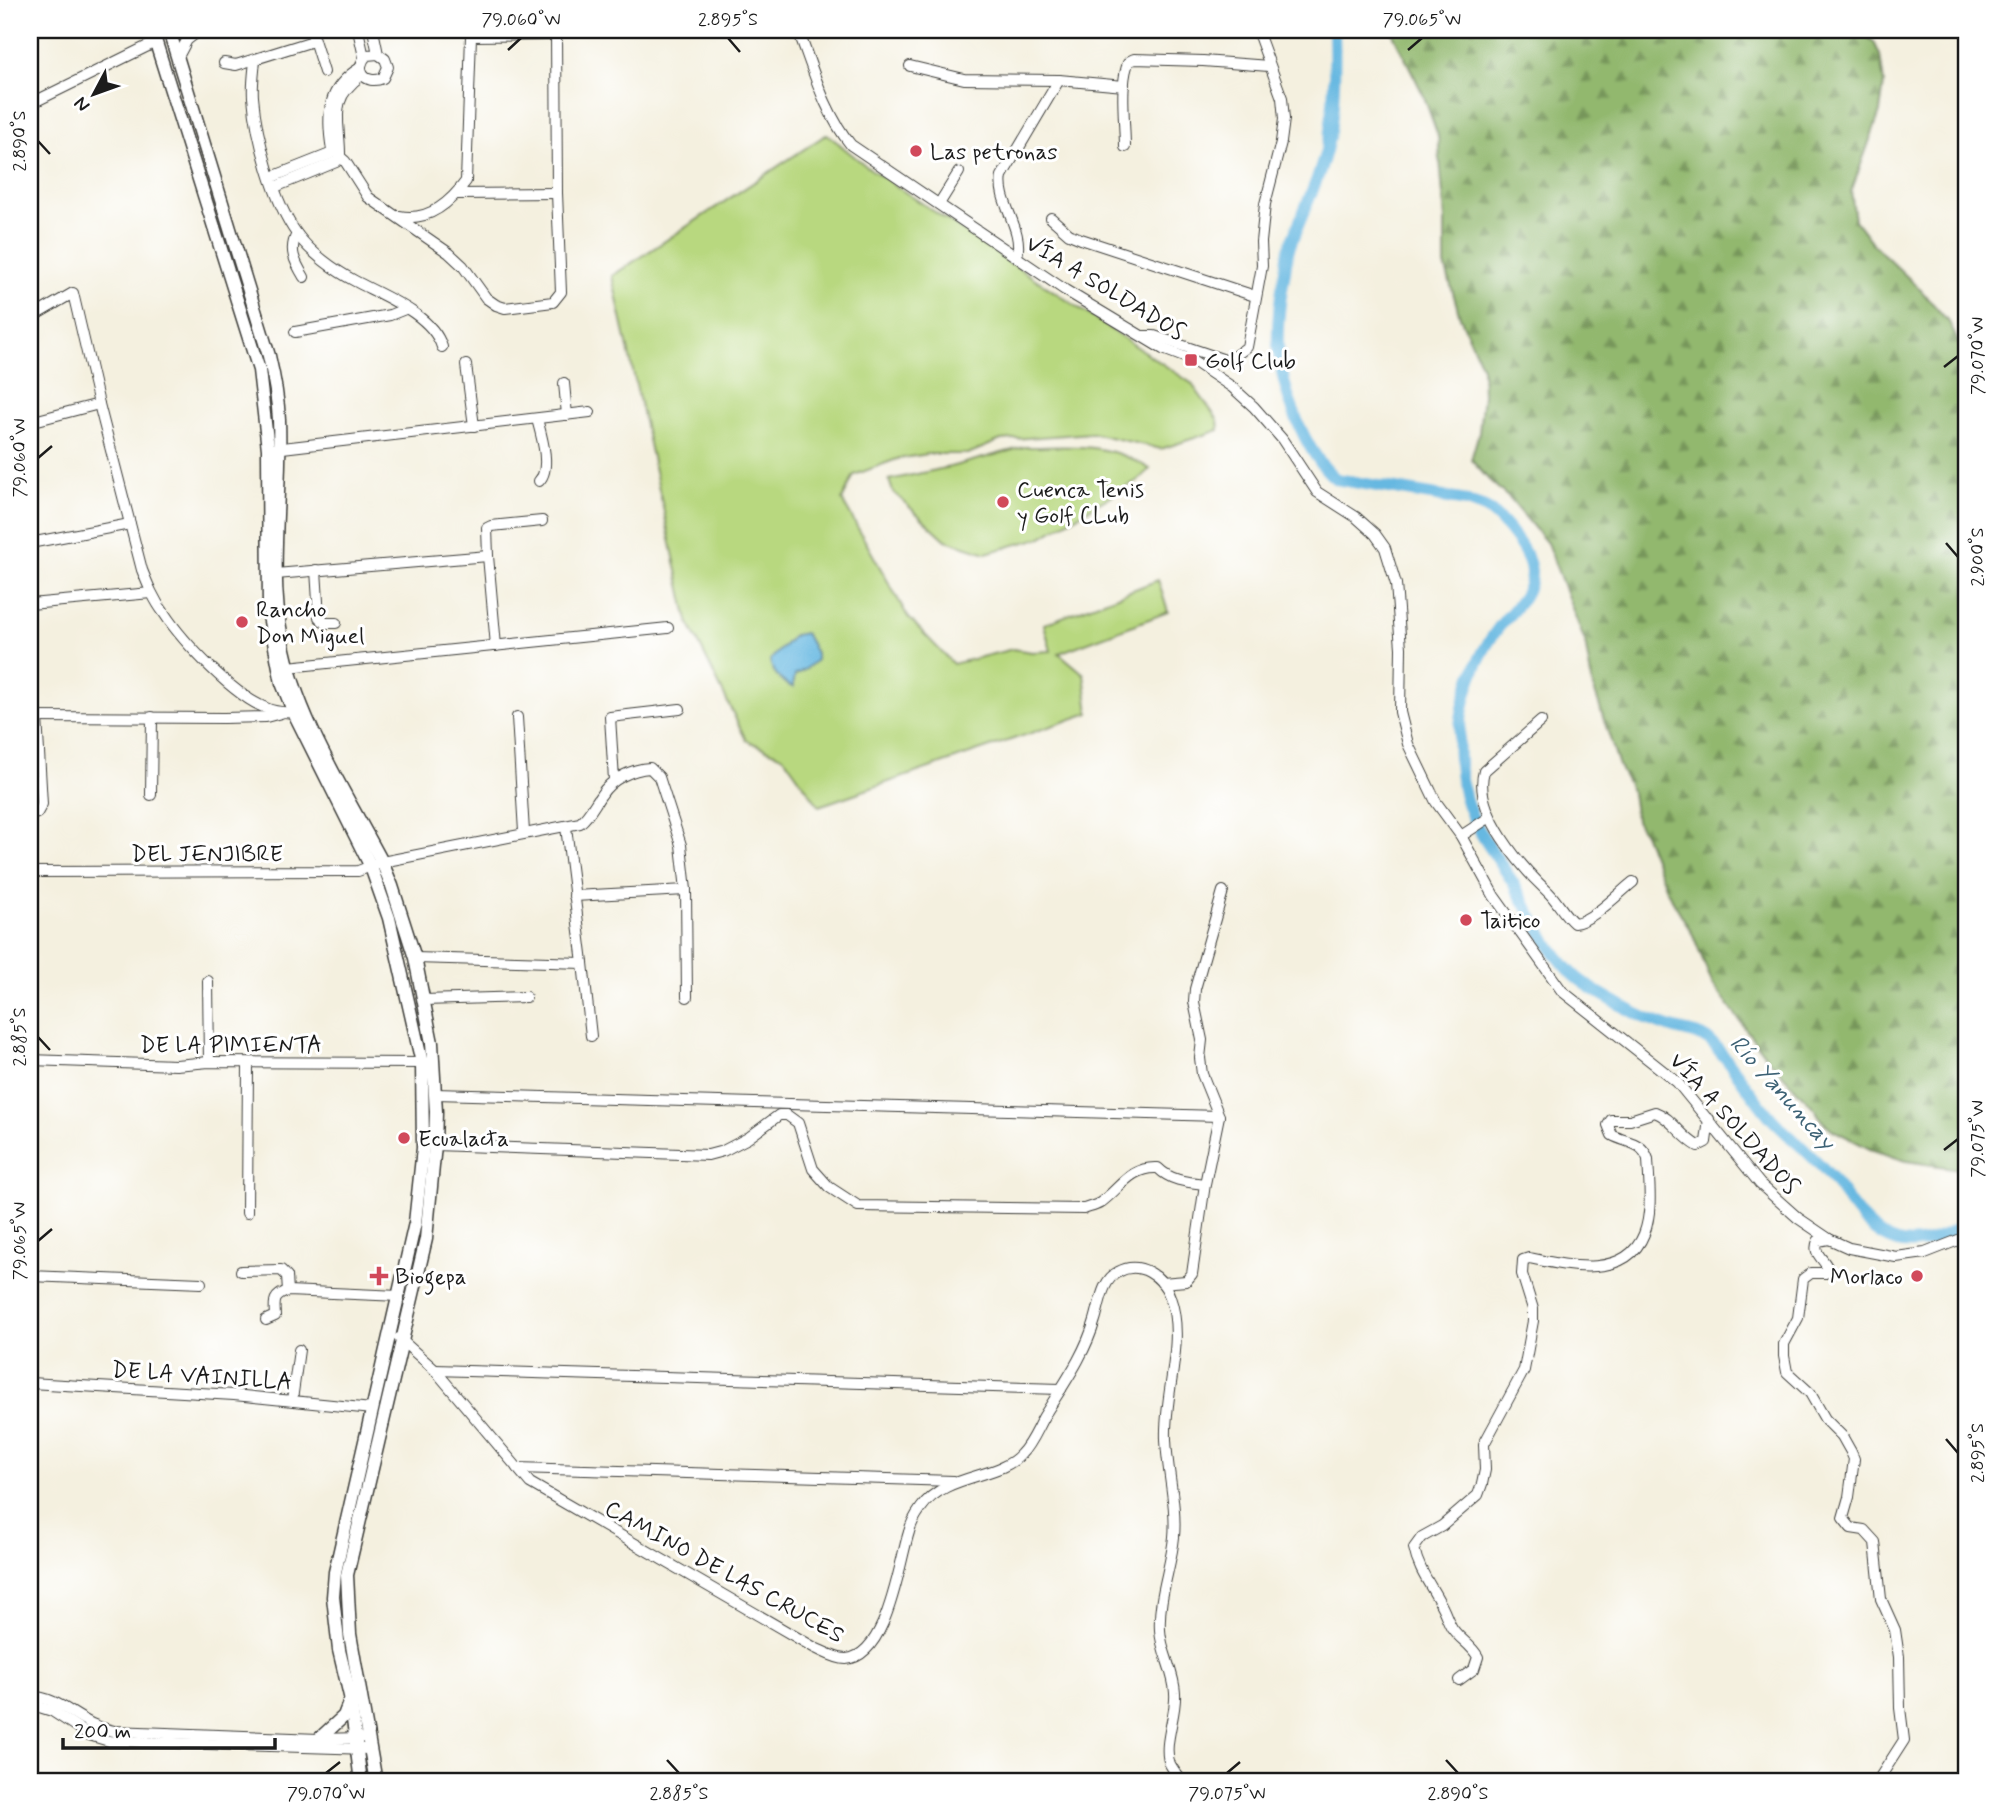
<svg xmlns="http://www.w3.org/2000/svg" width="1996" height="1812" viewBox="0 0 1996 1812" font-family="Mynerve,sans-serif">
  <defs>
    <pattern id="forest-firs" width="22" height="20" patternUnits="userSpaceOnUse" patternTransform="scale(1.75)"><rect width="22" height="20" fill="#92b86e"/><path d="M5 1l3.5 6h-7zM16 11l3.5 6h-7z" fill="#76955a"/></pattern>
  </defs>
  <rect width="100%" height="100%" fill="#fff"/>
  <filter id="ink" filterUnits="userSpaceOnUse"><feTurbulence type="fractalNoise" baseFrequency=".0143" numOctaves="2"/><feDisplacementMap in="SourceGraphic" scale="14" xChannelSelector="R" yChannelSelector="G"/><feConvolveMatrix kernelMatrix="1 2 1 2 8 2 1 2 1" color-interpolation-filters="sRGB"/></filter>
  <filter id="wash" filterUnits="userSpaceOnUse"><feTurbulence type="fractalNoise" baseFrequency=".00686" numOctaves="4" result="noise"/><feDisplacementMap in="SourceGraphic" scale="28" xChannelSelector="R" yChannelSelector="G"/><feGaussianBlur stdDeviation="1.57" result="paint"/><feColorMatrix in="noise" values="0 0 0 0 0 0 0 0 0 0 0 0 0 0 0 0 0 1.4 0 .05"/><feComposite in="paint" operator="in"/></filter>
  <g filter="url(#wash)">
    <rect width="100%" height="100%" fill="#f4f0df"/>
    <g fill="#b8d87f" stroke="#6a7a4e" stroke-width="2">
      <path d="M827,134L866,166L1191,383L1218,420L1219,430L1161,449L1092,433L1001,440L968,454H928L897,459L854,475L842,500L908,617L953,664L1013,649L1032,652L1051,651L1044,624L1158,580L1168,612L1059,653L1084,674L1089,713L819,806L784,757L746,740L688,621L612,276Z"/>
      <path d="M1024,447C1073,447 1106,441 1150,469L1138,480L1040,538L986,553L946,540L893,492L889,480L950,467Z"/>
    </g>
    <path fill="url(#forest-firs)" stroke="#576a45" stroke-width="2" d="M1391,30H1858L1874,42L1880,55L1884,83L1880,112L1851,192L1855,220L1873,244L1918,287L1949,322L1962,350L1959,364L1960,397L1966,426V1166L1959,1169L1906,1161L1870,1149L1833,1130L1822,1121L1815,1109L1767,1058L1712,983L1693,935L1666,889L1644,833L1636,821L1632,793L1619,766L1592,683L1585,642L1547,543L1510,499L1489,480L1471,460L1479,432L1483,395L1482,367L1460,317L1445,265V219L1438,136L1423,94Z"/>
    <path fill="#66b8e1" stroke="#416a7e" stroke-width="2" d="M805,633L816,653V660L806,669L795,675L793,687C782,684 771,671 770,660L794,635Z"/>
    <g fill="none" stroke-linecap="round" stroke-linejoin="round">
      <path stroke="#66b8e1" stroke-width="12" d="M1334,30C1335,63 1335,98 1330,131C1324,171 1304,208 1290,246C1286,255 1286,267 1284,277C1280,299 1277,323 1278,346C1282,389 1303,451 1336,479L1467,501C1473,504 1481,506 1487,509C1503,520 1531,553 1531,573C1531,596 1511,611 1499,627C1463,674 1448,747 1467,803C1477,833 1496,855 1512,881C1531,913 1546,947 1573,974C1585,986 1611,1000 1626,1008C1641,1017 1659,1024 1675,1029C1686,1032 1702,1034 1710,1041C1733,1063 1751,1096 1773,1120C1791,1139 1813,1155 1830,1176C1848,1199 1865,1233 1897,1242C1920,1248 1948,1236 1966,1223"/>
    </g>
  </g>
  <g filter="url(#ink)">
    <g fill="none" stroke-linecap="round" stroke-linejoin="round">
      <defs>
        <g id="minor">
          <path d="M311,30L324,72"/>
          <path d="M358,30L364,57"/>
          <path d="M373,30L378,54L385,59L388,67L383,78C365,86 353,69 367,55L378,54"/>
          <path d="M798,30C813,69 824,112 851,145L1065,290L1163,349L1192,360L1232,387L1254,407L1282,439L1317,492L1356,517L1375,534L1385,548L1396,584L1401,648L1400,712L1408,744L1436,802L1461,836L1494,896L1562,991L1677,1082L1760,1184L1798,1218L1829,1239L1849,1248L1896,1257L1925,1253L1966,1237"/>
          <path d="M471,36L556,35"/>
          <path d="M178,57L187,40L200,30"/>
          <path d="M255,60C254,72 252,85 253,97C256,136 274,203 297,234C311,253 334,270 355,281C383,296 432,314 442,347"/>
          <path d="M224,63L236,65L313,41"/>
          <path d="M910,66L964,79L1059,80L1124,86"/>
          <path d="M30,104L156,42"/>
          <path d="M1125,147C1125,124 1120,88 1127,66C1128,61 1130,61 1134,59L1203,61L1269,66"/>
          <path d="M332,150L345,161L368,197L449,253L463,266L486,298L496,305L505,308L553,302L561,292L557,193L556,30"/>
          <path d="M272,177L330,154L332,150C326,114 327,88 360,68"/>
          <path d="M275,187L336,162L340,158C341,121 326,101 362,75"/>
          <path d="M456,194L557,193"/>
          <path d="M939,204L959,172"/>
          <path d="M399,216C428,222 450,203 466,181L471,36L469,30"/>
          <path d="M1051,218L1069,234L1081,239L1255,296"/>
          <path d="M297,234C288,250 295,262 304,277"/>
          <path d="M1017,256C1024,228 997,203 1002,176L1059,80"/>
          <path d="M30,318L73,293L99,404L142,570C148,585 154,600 164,613C183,642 234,696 266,708C276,713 286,712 297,713"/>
          <path d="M295,332L390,315L405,309"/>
          <path d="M1143,336H1154L1228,361L1247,347L1262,266L1261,242L1265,204L1281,142L1284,119L1282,98L1257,30"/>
          <path d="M466,365L474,426"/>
          <path d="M564,383L567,415"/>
          <path d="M537,419C541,434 552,469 539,481"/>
          <path d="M30,422L99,404"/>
          <path d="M274,449L590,412"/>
          <path d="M30,543L130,524"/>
          <path d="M488,556L496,646"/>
          <path d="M316,570L319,617L325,623H336"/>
          <path d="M276,574L488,556L487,528L491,526L542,521"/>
          <path d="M30,604L151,593"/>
          <path d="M288,667L668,628"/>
          <path d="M30,717L224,718L266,717L281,713"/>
          <path d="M517,717L524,832"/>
          <path d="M1541,721L1484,771C1472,811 1522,868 1549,893C1558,902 1564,915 1574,923C1591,922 1619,893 1633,882"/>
          <path d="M614,780L610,717L680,709"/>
          <path d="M151,795L152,717"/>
          <path d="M30,816L37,813L42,804L37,717"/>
          <path d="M566,827L583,963"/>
          <path d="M1461,836L1490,817"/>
          <path d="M30,872L358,871L382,862L580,823C589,816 594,805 601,795C611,779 632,769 650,768L659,777L681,845L686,890L687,997"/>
          <path d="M574,896L686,890"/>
          <path d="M415,958L583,963L591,1036"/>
          <path d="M208,981L209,1062"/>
          <path d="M423,1000L526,997"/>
          <path d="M30,1060L176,1065L209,1062L426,1063"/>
          <path d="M435,1094L1219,1116"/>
          <path d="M435,1145L708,1155L723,1151L748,1138L779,1115H787L798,1123L813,1169L829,1187L858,1206L1084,1209C1089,1207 1095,1206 1100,1203C1120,1189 1130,1166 1158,1168C1171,1181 1186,1182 1205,1184"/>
          <path d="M247,1213L248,1064"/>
          <path d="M1829,1239L1818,1241C1812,1254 1824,1258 1828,1269L1826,1273H1811L1803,1279L1798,1318L1784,1344V1356L1787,1372L1810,1393L1825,1419L1842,1436L1851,1452L1854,1459L1849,1497L1843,1518L1851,1528L1864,1530L1875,1542L1881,1599L1895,1630L1899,1657L1900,1708L1904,1740L1877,1782"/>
          <path d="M241,1271L281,1270L287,1276L288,1291"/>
          <path d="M30,1276L201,1283"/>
          <path d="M1162,1283L1186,1281L1192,1274L1205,1184L1219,1116L1202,1074L1200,1058L1202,1040L1194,1002L1195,989L1223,891"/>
          <path d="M266,1320L275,1316C274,1301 273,1296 288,1291L399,1296"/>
          <path d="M399,1338L435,1370L530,1483L815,1648C824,1652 836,1659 846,1659C888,1656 899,1562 909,1532C911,1523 916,1515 921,1508C945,1473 1000,1479 1021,1454C1031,1444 1037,1428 1044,1416C1063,1385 1085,1355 1095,1320C1100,1304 1102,1280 1118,1272C1139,1260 1163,1276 1170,1297C1186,1340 1164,1394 1166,1439C1167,1471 1177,1505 1174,1537C1171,1568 1158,1598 1160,1630C1161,1652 1174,1671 1175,1693C1177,1714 1162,1745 1170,1764C1173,1770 1179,1777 1182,1782"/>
          <path d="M435,1370L1061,1389"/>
          <path d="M30,1383L234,1395L372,1409"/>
          <path d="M292,1400L299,1350"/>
          <path d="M517,1468L954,1481"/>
          <path d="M1459,1680L1474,1669L1478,1657C1471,1644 1460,1640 1452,1628C1447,1620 1445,1611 1440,1603C1430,1584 1418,1569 1414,1548L1422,1537L1442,1526L1478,1495L1482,1484L1485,1470L1484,1444L1524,1370L1533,1321V1309L1522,1274L1523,1260L1529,1258C1567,1266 1626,1280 1644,1234C1653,1211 1649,1182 1648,1159C1642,1141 1626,1143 1612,1135L1608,1125L1611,1120H1630L1655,1112C1672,1118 1681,1137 1698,1146L1706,1142L1709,1119"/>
          <path d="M30,1696C64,1698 78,1725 114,1731L319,1739L360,1738"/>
          <path d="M30,1704L52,1711L89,1735L109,1741L369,1749"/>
        </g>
        <g id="major">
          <path d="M152,30L259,370L268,449L269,616L282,683L294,713L371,867L389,918L422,1063L423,1148L415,1223L335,1572L333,1597L339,1650L350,1696L361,1782"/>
          <path d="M169,30L269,356C274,377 278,398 279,420C282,492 268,567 282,639C295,715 346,794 382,862L392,886L415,958L432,1043L436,1112L435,1145L426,1239L347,1575L350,1634L376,1782"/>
          <path d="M319,1739L344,1716L349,1703"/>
        </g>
      </defs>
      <use href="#minor" stroke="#3c3c39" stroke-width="12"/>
      <use href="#major" stroke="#3c3c39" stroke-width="15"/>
      <use href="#minor" stroke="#fff" stroke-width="10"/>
      <use href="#major" stroke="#fff" stroke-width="12"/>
    </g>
  </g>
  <path fill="none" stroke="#1c1c1c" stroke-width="2.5" d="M728,38L740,52M508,50L521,38M1408,50L1422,38M38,141L50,154M1944,367L1958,356M38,458L52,446M1946,543L1958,557M38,1037L50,1050M1944,1150L1958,1139M38,1241L52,1229M1946,1439L1958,1453M667,1760L679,1773M1446,1760L1458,1773M326,1773L340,1762M1227,1773L1240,1762"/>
  <g fill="#d1495b" stroke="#fff" stroke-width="2.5">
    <circle cx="916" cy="151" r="7"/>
    <rect x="1184" y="353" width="14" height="14" rx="3.5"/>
    <circle cx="1003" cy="502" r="7"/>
    <circle cx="242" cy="622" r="7"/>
    <circle cx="1466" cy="920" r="7"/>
    <circle cx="404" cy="1138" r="7"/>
    <path d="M375.5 1265.5h7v7h7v7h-7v7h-7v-7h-7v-7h7z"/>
    <circle cx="1917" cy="1276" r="7"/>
  </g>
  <g text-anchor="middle" stroke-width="6" stroke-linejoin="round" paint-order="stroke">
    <g font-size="23" fill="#1c1c1c" stroke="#fff" text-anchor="start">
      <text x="930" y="159">Las petronas</text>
      <text x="1205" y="368">Golf Club</text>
      <text x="1017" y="497">Cuenca Tenis<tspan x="1017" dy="26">y Golf CLub</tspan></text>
      <text x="256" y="617">Rancho<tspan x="256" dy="26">Don Miguel</tspan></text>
      <text x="1480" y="928">Taitico</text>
      <text x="418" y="1146">Ecualacta</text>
      <text x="395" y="1284">Biogepa</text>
      <text x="1903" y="1284" text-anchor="end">Morlaco</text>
    </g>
    <g font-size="23" fill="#1c1c1c" stroke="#fff">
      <text transform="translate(1106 287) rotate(31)" y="8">VÍA A SOLDADOS</text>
      <text x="207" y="861">DEL JENJIBRE</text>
      <text x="231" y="1052">DE LA PIMIENTA</text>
      <text transform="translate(1735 1123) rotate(48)" y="8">VÍA A SOLDADOS</text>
      <text transform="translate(202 1375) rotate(4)" y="8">DE LA VAINILLA</text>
      <text transform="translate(725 1571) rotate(29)" y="8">CAMINO DE LAS CRUCES</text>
    </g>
    <g font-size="24" font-style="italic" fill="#3d6275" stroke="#fff">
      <text transform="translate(1783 1092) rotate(48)" y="8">Río Yanuncay</text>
    </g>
  </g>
  <rect width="1996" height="1812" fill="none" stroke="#fff" stroke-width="77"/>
  <g transform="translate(94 94) rotate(229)" stroke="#ffffff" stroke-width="5" paint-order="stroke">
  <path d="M0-5L12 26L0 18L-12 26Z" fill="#1c1c1c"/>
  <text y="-10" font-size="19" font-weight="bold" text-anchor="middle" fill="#1c1c1c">N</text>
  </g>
  <path d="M63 1738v10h212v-10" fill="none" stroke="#1c1c1c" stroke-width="3.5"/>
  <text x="74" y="1738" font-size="21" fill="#1c1c1c" stroke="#ffffff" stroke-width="5" paint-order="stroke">200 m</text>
  <rect x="38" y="38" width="1920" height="1735" fill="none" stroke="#1c1c1c" stroke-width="2.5"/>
  <g font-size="18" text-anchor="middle" fill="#1c1c1c">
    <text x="521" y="25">79.060°W</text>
    <text x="728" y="25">2.895°S</text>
    <text x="1422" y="25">79.065°W</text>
    <text transform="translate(19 141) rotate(-90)" y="6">2.890°S</text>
    <text transform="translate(1977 356) rotate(-90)" y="6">79.070°W</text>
    <text transform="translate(19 458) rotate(-90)" y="6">79.060°W</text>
    <text transform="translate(1977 557) rotate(-90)" y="6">2.900°S</text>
    <text transform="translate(19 1037) rotate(-90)" y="6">2.885°S</text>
    <text transform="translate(1977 1139) rotate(-90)" y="6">79.075°W</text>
    <text transform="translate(19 1241) rotate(-90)" y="6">79.065°W</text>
    <text transform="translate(1977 1453) rotate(-90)" y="6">2.895°S</text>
    <text x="326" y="1799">79.070°W</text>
    <text x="679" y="1799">2.885°S</text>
    <text x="1227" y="1799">79.075°W</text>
    <text x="1458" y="1799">2.890°S</text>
  </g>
</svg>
